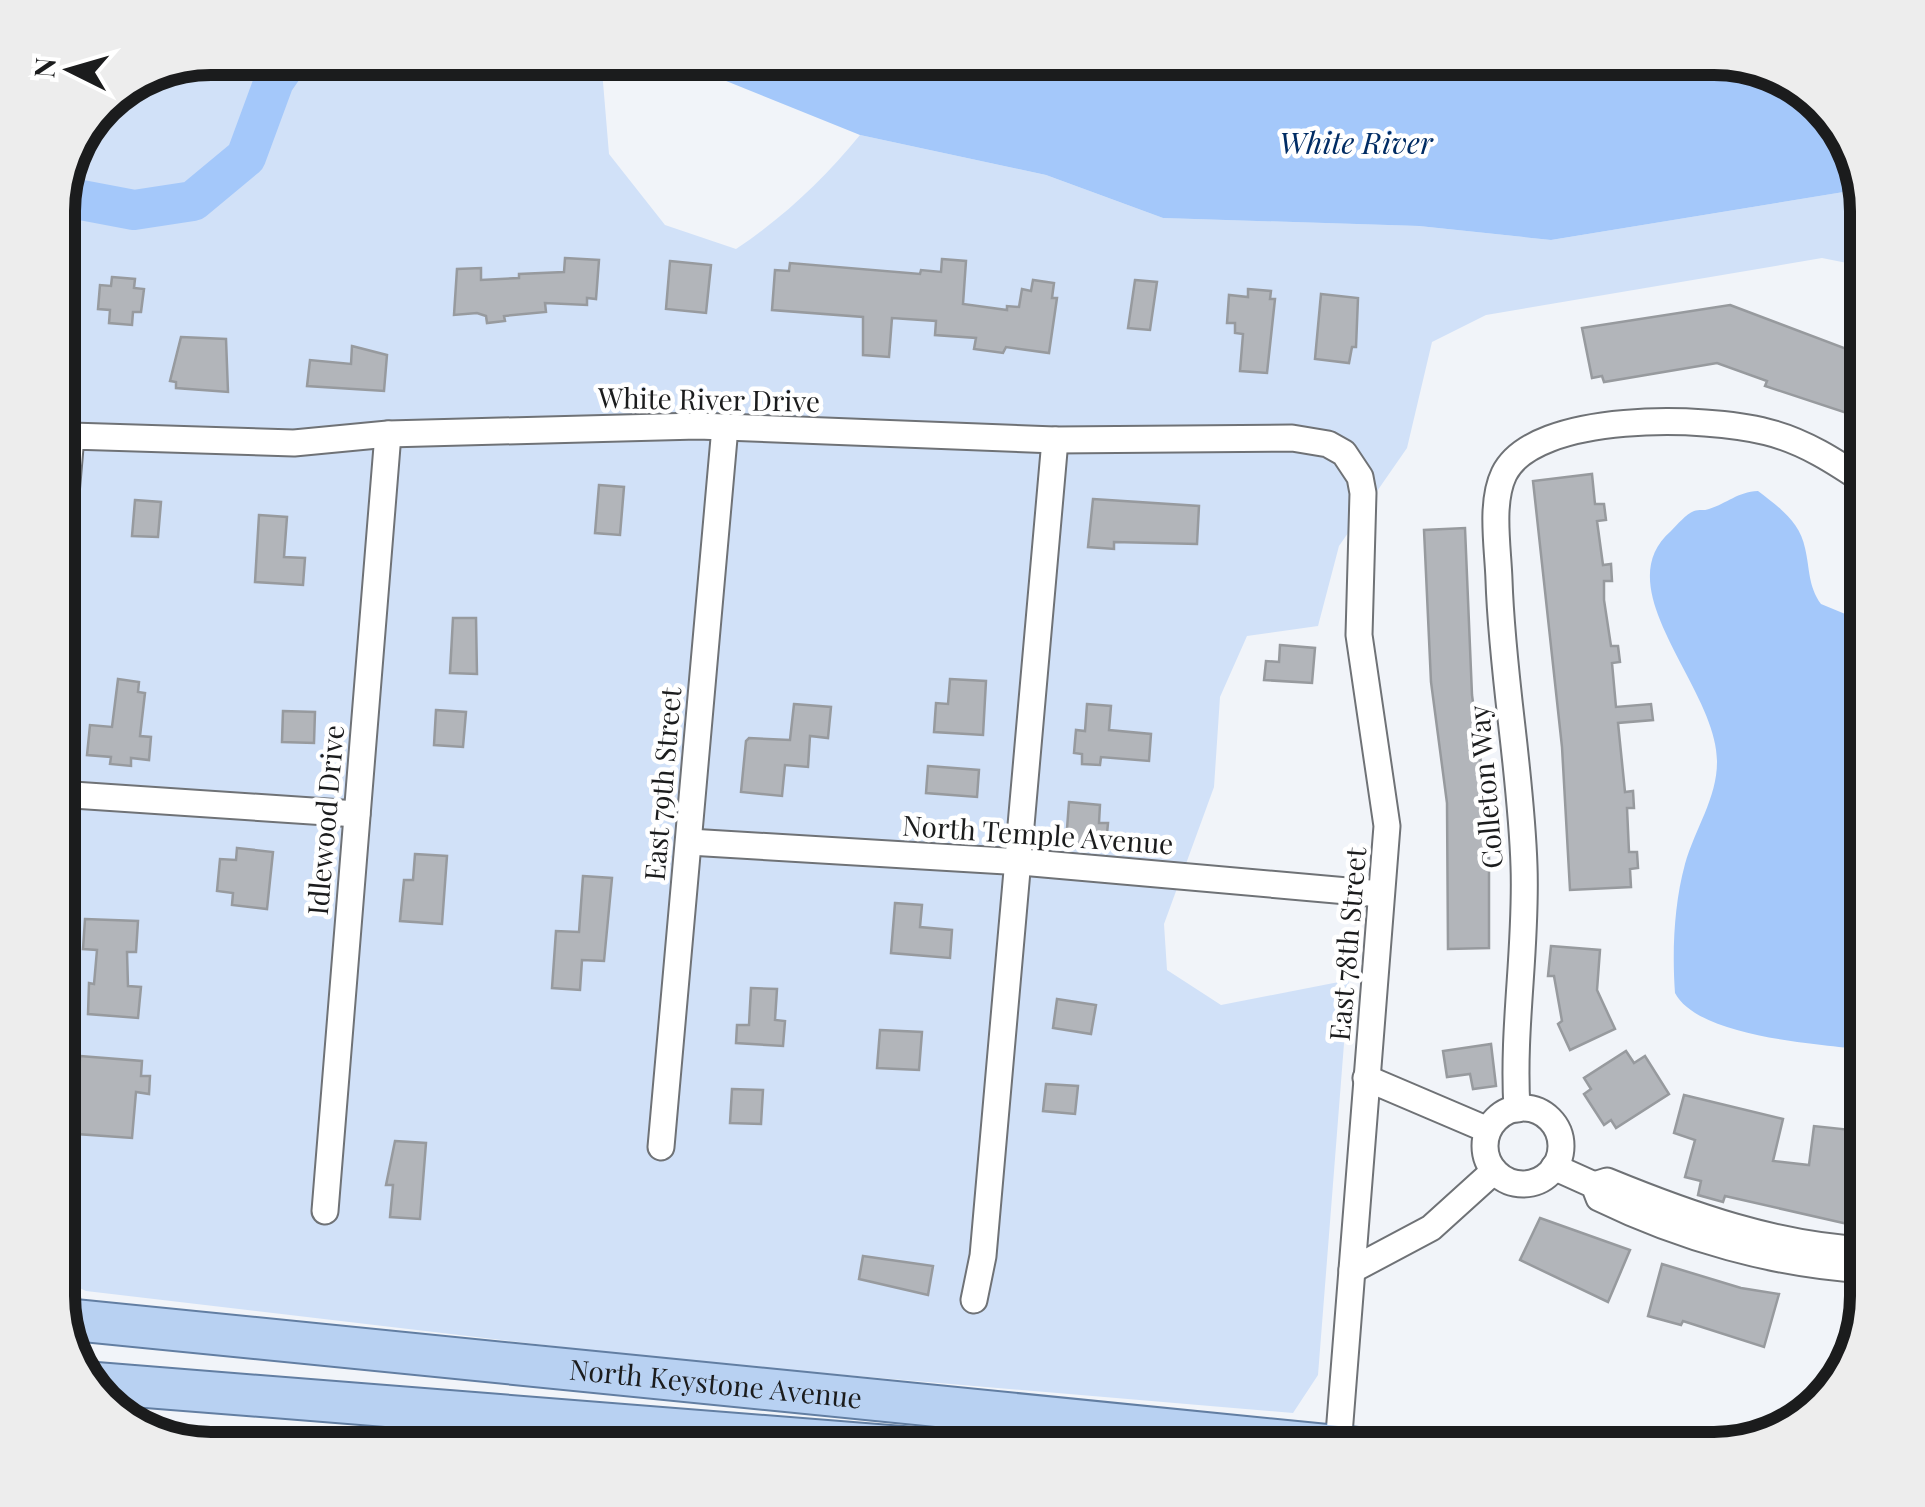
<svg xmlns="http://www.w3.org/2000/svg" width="1925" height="1507" viewBox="0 0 1925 1507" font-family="'Playfair Display',serif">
  <rect width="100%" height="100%" fill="#f1f4f9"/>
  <g fill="#d1e1f8">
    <path d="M211,58H601L609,154L665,225L736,249C785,216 823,180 860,135L1046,175L1163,218L1419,226L1551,240L1862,189L1867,211V267L1822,258L1486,315L1432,342L1407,448L1339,546L1318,626L1247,636L1220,697L1214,787L1164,924L1167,970L1221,1005L1349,980L1318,1375L1293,1413L681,1361L86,1291L58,1278V200L109,96Z"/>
    <path d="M1361,58H1612L1497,74Z"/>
  </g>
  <g fill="#a4c8fa">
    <path d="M669,58H1361L1497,74L1612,58H1715L1815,95L1852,143L1862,189L1551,240L1419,226L1163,218L1046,175L860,135Z"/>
    <path d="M1758,491C1779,507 1800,522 1805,548C1810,569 1808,586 1821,604L1867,623V1050C1820,1044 1699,1038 1675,993C1672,952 1674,904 1685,864C1695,829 1717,798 1717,762C1718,688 1604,589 1671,531C1677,525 1686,514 1694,511C1699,509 1704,511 1709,509C1728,503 1737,492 1758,491Z"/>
  </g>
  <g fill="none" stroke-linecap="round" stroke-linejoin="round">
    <path stroke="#a4c8fa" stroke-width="40" d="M60,196L134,210L193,201L246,157L274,81L290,58"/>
  </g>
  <g fill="#b2b5ba" stroke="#979a9e" stroke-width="2.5">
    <path d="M565,258L599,260L596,299L587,298V305L545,303L546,312L504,316L505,321L487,323L486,316L477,313L454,315L457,269L481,268V280L519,278V274L564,272Z"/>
    <path d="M942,259L966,261L963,304L1007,310V306L1019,307L1022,289L1031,291L1033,280L1054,283L1052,298H1057L1049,353L1006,347L1003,353L974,349L976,338L935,335L936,321L892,318L889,357L863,355V317L772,310L775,270L789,271L790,263L920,274L921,270L941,272Z"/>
    <path d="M670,261L711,265L706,313L666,309Z"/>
    <path d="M112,277L135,279L134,288L144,289L141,312H133L132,325L109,323L110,310L98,309L100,285L111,286Z"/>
    <path d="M1135,280L1157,282L1150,330L1128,328Z"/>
    <path d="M1248,289L1271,291L1270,299H1275L1267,373L1240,371L1243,334L1235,333V323H1227L1229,295L1248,297Z"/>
    <path d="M1321,294L1358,298L1356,347H1352L1349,363L1315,359Z"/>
    <path d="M1730,305L1868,357V420L1765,386L1767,381L1717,363L1604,382L1602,376L1592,378L1582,328Z"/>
    <path d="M181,337L226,339L228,392L176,388V382L170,381Z"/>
    <path d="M352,346L387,355L384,391L307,386L310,360L351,364Z"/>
    <path d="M1592,474L1595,504H1604L1606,520L1597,521L1603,565L1611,564L1612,581H1604V600L1611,646H1618L1620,662L1612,663L1616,707L1651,704L1653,720L1618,723L1625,792L1633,791L1634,808H1627L1629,852H1637L1638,868L1630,869L1631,887L1570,890L1562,747L1533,481Z"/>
    <path d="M599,485L624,487L620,535L595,533Z"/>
    <path d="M1093,499L1199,506L1197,544L1114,542V549L1088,547Z"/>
    <path d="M135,500L161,502L158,537L132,536Z"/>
    <path d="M259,515L287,517L284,557L305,558L303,585L255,582Z"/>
    <path d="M1465,528L1472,695L1489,823V948L1448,949L1447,803L1431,682L1424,530Z"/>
    <path d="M453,618H476L477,674L450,673Z"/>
    <path d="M1280,645L1315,648L1312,683L1264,680L1266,661L1279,662Z"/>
    <path d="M118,679L139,682L138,692L145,693L140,736L151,737L149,760L131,758V766L110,764L111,757L87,755L90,725L112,727Z"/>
    <path d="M950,679L986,681L983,735L934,732L936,703L948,704Z"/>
    <path d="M794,704L831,707L828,738L810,736L808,767L785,765L782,796L741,792L746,741L749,738L790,740Z"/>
    <path d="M1087,704L1111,706L1109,730L1151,734L1149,761L1101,757L1100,765L1082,764V754L1074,753L1076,730L1085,731Z"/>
    <path d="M436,710L466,712L463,747L434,745Z"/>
    <path d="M283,711L315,712L314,743L282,742Z"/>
    <path d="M928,766L979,770L977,797L926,793Z"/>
    <path d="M1069,802L1100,805L1099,823H1108L1106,845L1066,842Z"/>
    <path d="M237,848L273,852L267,909L232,905L233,893L217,891L220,859L236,860Z"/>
    <path d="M415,854L447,856L442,924L400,921L404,880H413Z"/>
    <path d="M583,876L612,878L604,961L582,960L580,990L552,988L556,931L579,932Z"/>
    <path d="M895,903L922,905L920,927L952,930L950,958L891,953Z"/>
    <path d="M85,919L138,921L136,952H127L128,986L141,987L138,1018L88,1014L89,983L94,984L97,950L83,949Z"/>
    <path d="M1551,946L1600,950L1597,990L1615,1029L1570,1050L1558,1024L1562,1021L1554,976H1548Z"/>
    <path d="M751,988L777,989L775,1020L785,1021L783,1046L736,1043L737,1025H749Z"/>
    <path d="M1057,999L1096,1005L1091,1034L1053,1028Z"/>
    <path d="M880,1030L922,1032L919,1070L877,1068Z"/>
    <path d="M1491,1044L1496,1086L1473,1089L1470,1074L1447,1077L1443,1051Z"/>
    <path d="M1626,1051L1634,1063L1645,1056L1669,1094L1616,1128L1611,1120L1604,1125L1584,1094L1591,1089L1584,1078Z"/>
    <path d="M80,1056L142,1061L141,1076H150L149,1094L136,1092L132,1138L77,1134Z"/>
    <path d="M1046,1084L1078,1086L1075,1114L1043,1111Z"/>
    <path d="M732,1089L763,1090L761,1124L730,1123Z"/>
    <path d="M1684,1095L1783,1119L1773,1161L1809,1165L1814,1126L1861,1131V1142H1868L1865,1228L1725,1196L1723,1202L1698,1195L1701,1181L1685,1177L1695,1140L1674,1133Z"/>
    <path d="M395,1141L426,1143L420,1219L390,1217L393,1185H386Z"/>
    <path d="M1540,1218L1630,1250L1608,1302L1520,1260Z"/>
    <path d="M863,1256L933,1266L928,1295L859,1279Z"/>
    <path d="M1662,1264L1741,1288L1779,1294L1764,1347L1683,1321L1681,1325L1648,1316Z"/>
  </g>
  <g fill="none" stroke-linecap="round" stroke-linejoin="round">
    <defs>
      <g id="minor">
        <path d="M58,588L71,436L294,443L388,434L698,426L1055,440L1292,438L1328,444L1344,453L1360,477L1363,493L1359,635L1387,826L1338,1447"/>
        <path d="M58,794L357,814"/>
        <path d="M689,842L1021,862L1381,894"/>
        <path d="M1366,1078L1488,1130"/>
        <circle cx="1523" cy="1146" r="38"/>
        <path d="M1517,1109C1512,1027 1527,948 1524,866C1521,770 1502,676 1499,580C1498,548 1490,503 1504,474C1535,411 1707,416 1767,432C1804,441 1836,462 1867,483"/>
        <path d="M661,1147L725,427"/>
        <path d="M1554,1167L1594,1185L1599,1198C1681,1238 1776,1265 1867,1270"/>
        <path d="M1594,1185L1607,1181C1690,1215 1777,1246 1867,1250"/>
        <path d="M325,1211L388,434"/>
        <path d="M1352,1270L1431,1228L1494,1171"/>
        <path d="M974,1300L983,1256L1055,440"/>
      </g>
      <g id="primary">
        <path id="s1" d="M64,1319L1367,1449"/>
        <path d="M96,1383L927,1449"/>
      </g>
    </defs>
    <use href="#minor" stroke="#6f7276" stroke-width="29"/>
    <use href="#primary" stroke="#627ea2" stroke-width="44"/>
    <use href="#minor" stroke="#fff" stroke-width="25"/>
    <use href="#primary" stroke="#b8d1f2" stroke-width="40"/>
  </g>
  <g text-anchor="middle" stroke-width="9" stroke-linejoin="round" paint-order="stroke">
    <g font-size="28" fill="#1b1c1d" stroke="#fff">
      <text transform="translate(709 400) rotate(1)" y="10">White River Drive</text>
      <text transform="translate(663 784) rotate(-85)" y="10">East 79th Street</text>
      <text transform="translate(1486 787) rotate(-95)" y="10">Colleton Way</text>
      <text transform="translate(326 820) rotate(-85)" y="10">Idlewood Drive</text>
      <text transform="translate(1038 835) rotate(4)" y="10">North Temple Avenue</text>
      <text transform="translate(1348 944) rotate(-85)" y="10">East 78th Street</text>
      <text dy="10" stroke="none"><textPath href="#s1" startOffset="655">North Keystone Avenue</textPath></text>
    </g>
    <g font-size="30" font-style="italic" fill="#002c64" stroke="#fff">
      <text x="1356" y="154">White River</text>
    </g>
  </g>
  <path d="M0 0H1925V1507H0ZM211 75H1714A136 136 0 0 1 1850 211V1296A136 136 0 0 1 1714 1432H211A136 136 0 0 1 75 1296V211A136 136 0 0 1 211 75Z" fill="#ededed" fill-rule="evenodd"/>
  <path fill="none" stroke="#1b1c1d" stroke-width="12" d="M211 75H1714A136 136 0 0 1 1850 211V1296A136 136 0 0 1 1714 1432H211A136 136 0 0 1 75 1296V211A136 136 0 0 1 211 75Z"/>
  <g transform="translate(70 70) rotate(275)" stroke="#ffffff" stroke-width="8" paint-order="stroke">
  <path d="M0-8L18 38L0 25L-18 38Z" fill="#1b1c1d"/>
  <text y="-15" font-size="28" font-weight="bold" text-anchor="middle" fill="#1b1c1d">N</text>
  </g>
</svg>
